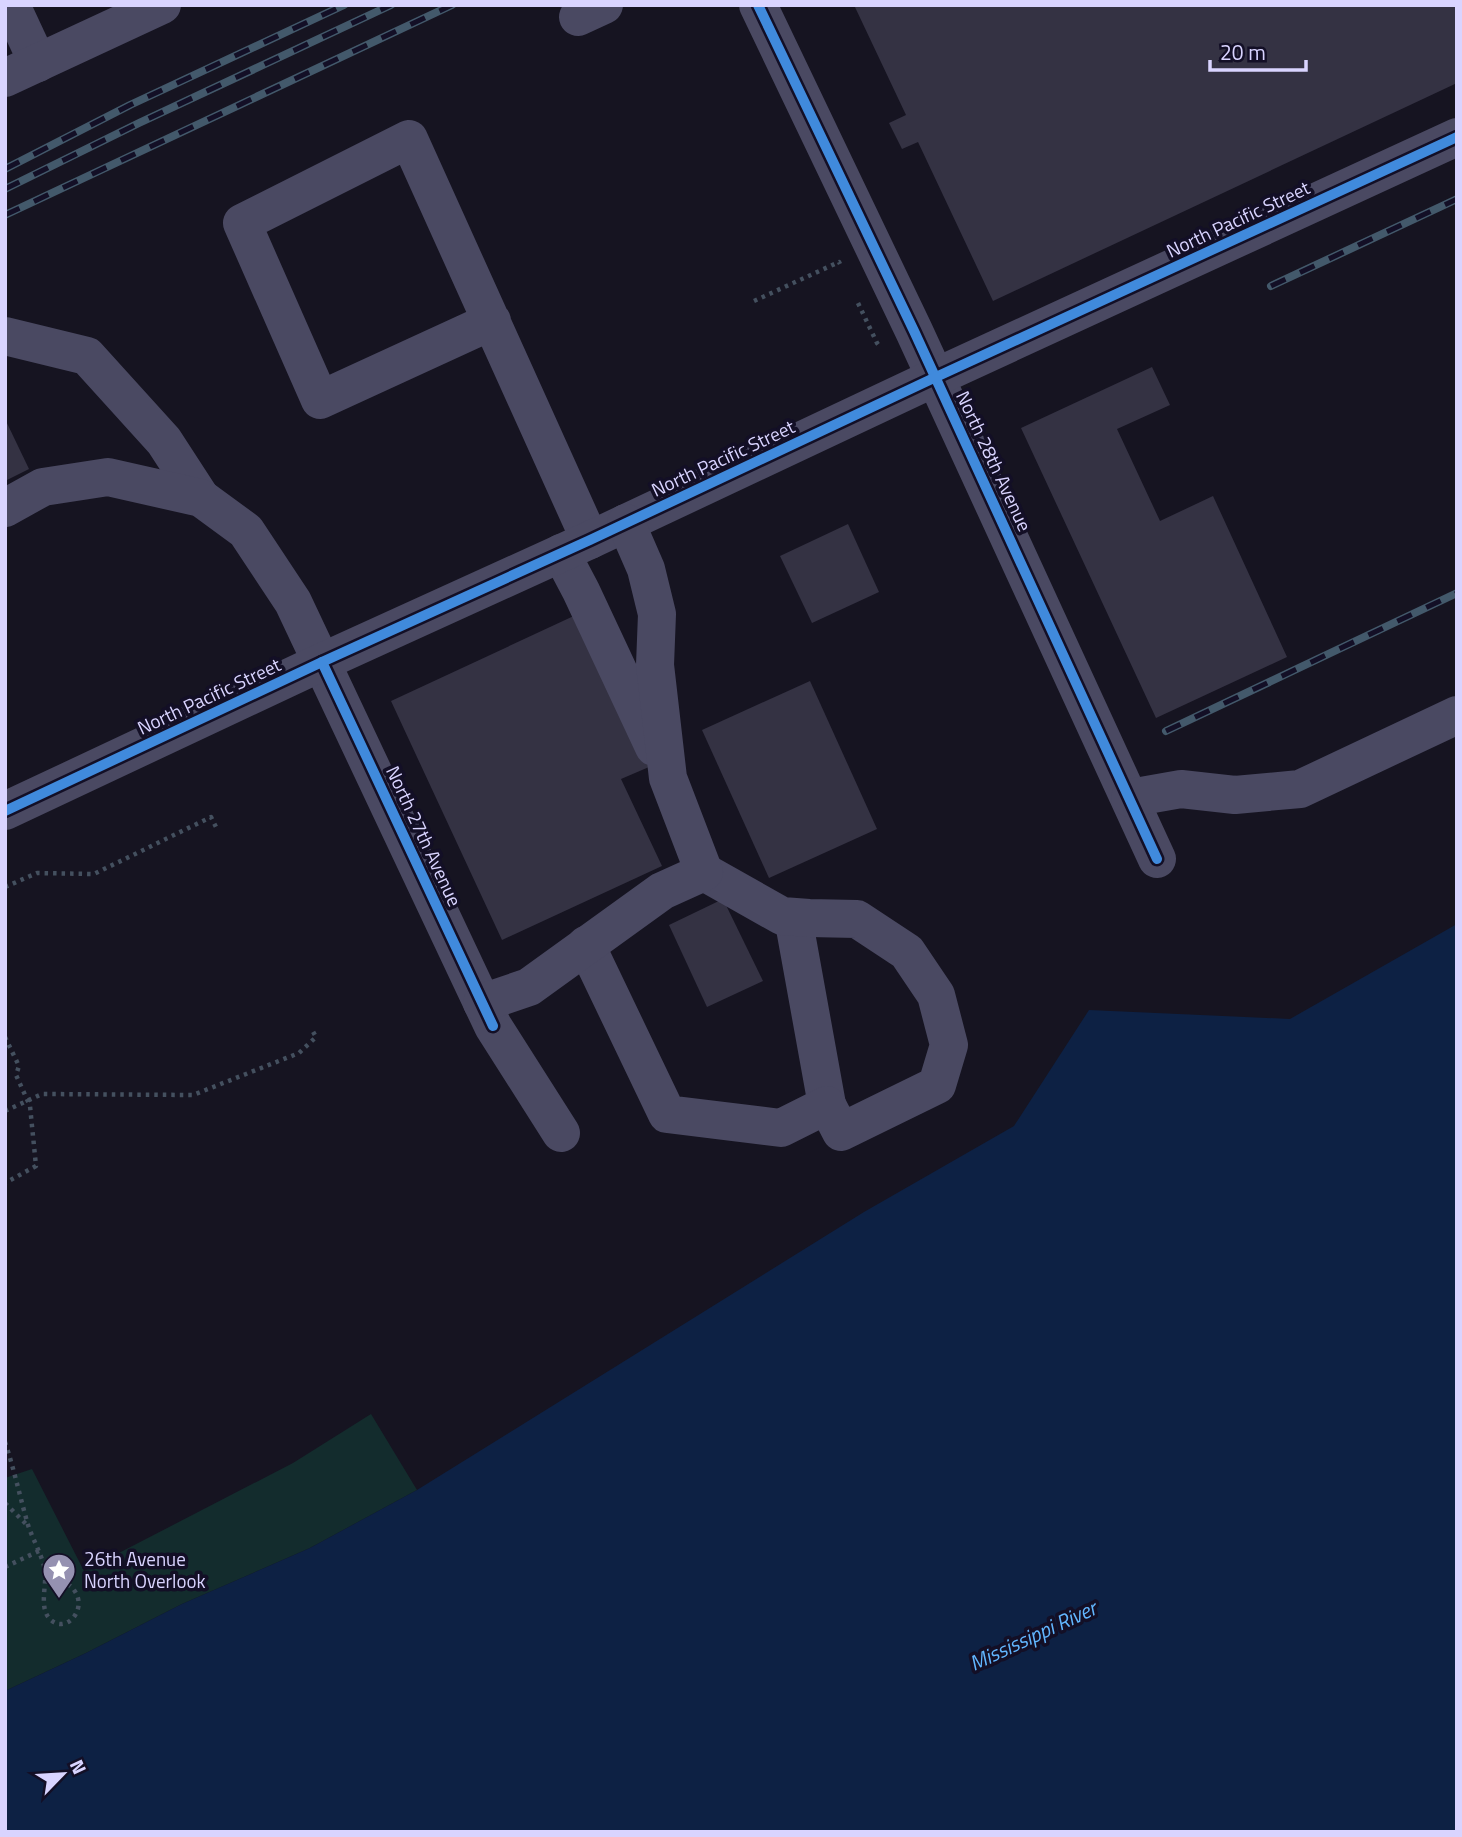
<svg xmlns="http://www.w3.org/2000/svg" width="1462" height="1837" viewBox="0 0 1462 1837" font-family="'Titillium Web',sans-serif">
  <rect width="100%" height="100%" fill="#161421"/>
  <path fill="#132c2d" d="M371,1414L417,1490L310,1548L182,1604L86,1653L5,1691V1478L32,1469L84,1571L293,1463Z"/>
  <path fill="#0d2144" d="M1457,924V1832H5V1691L86,1653L182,1604L310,1548L417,1490L864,1212L1014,1126L1089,1010L1290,1019Z"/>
  <g fill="#343243">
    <path d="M854,5H1457V83L993,301L918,142L902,149L889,123L906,115Z"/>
    <path d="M1152,367L1170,405L1117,429L1160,521L1213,496L1287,657L1156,718L1021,428Z"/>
    <path d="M5,419L29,469L5,481Z"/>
    <path d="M848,524L879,592L812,623L780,556Z"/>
    <path d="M578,614L649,767L621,779L662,866L502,940L391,701Z"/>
    <path d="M810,681L877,829L769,878L702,730Z"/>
    <path d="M723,899L763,981L707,1007L669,925Z"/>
  </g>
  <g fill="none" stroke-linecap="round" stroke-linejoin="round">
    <g stroke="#44505f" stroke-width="4.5" stroke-dasharray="3.5 5" stroke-linecap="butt">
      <path d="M754,301L839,262L840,264"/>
      <path d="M858,303L877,343L881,348"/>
      <path d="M5,887L37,873L94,874L211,817L218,831"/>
      <path d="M5,1037L19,1066L16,1075L30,1106L36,1166L5,1183"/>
      <path d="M5,1111L42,1094L193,1095L299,1053L316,1037L311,1028"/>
      <path d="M5,1442C14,1469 20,1497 28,1525C33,1540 42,1555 45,1570C47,1584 39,1606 49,1618C64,1636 89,1610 74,1590C70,1584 63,1582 57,1579C52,1576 48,1572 45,1568"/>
      <path d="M5,1503L27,1525"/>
      <path d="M5,1567L39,1551"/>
    </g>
    <g stroke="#4a4962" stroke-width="38">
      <path d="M11,5L38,63"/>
      <path d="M758,5L914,331L1157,859"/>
      <path d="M578,17L604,5"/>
      <path d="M5,78L162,5"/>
      <path d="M492,321L320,400L242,223L409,139L590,540"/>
      <path d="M5,336L87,356L164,441L201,498"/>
      <path d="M5,508L43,487L108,477L201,498L246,531L293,602L493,1026L561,1133"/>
      <path d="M561,553L581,591L654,747"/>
      <path d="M1130,798L1181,789L1235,795L1300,789L1457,715"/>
      <path d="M5,811L322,662L590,540L936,377L1457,137"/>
      <path d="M793,917L827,1105"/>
      <path d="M586,945L667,1114L781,1128L827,1105L841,1132L937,1085L949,1045L936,995L907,952L857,919L809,918L782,916L704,872"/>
      <path d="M482,1003L529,987L662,891L704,872L668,778L655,665L657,614L646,569L626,523"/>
    </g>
    <defs>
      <g id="rail">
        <path d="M5,169L130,105L344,5"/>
        <path d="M5,189L139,123L391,5"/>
        <path d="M5,215L452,5"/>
        <path d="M1271,286L1457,199"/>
        <path d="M1166,731L1457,593"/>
      </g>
    </defs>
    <use href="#rail" stroke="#43596b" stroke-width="8"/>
    <use href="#rail" stroke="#130f26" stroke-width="5" stroke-dasharray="16" stroke-linecap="butt"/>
    <defs>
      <g id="cycleway">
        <path d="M758,5L914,331L1157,859"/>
        <path d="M322,662L493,1026"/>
        <path d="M5,811L322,662L590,540L936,377L1457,137"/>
      </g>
    </defs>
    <use href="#cycleway" stroke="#130f26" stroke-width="15"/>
    <use href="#cycleway" stroke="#408adc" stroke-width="10"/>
  </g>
  <defs>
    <symbol id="sight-pin" viewBox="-11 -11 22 30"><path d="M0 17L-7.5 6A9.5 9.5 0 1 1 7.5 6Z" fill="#9591b1" stroke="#130f26"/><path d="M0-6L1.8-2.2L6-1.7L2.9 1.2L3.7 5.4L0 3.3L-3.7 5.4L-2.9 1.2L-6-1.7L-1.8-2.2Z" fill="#fff"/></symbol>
  </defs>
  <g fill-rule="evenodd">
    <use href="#sight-pin" x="40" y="1551" width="38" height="52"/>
  </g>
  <g text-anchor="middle" stroke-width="7" stroke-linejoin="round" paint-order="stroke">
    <g font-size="19" fill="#d9d4ff" stroke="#130f26">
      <text transform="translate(1238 219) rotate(-25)" y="7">North Pacific Street</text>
      <text transform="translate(723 458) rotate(-25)" y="7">North Pacific Street</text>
      <text transform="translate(994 461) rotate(65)" y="7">North 28th Avenue</text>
      <text transform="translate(209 696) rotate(-25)" y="7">North Pacific Street</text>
      <text transform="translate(424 836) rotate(65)" y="7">North 27th Avenue</text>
    </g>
    <g font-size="19" fill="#d9d4ff" stroke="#130f26" text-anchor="start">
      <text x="84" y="1566">26th Avenue<tspan x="84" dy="22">North Overlook</tspan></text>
    </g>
    <g font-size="21" font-style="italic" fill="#62b6ff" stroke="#130f26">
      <text transform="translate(1033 1636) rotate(-25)" y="7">Mississippi River</text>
    </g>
  </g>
  <rect width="1462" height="1837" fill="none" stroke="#d9d4ff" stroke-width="14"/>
  <g transform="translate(63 1774) rotate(65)" stroke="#130f26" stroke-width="5" paint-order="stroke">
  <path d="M0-5L12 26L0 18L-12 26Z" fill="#d9d4ff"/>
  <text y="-10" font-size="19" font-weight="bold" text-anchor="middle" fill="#d9d4ff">N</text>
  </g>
  <path d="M1210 60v10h96v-10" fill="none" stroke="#d9d4ff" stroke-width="3.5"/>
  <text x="1220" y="60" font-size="21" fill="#d9d4ff" stroke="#130f26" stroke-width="5" paint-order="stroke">20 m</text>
</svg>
